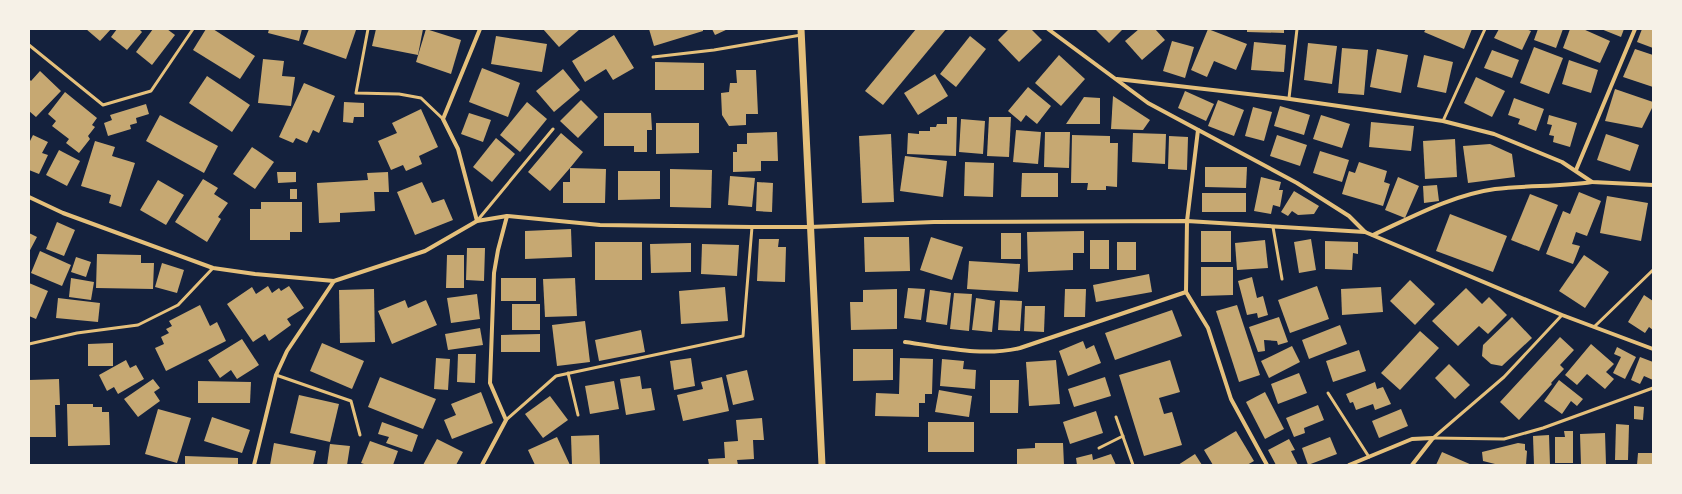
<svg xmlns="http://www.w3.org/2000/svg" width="1682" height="494" viewBox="0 0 1682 494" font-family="Commissioner,sans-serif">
  <rect width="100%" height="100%" fill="#14213d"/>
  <g fill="#c6a872">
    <path d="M86,29H111L100,41Z"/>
    <path d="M117,29H139L142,32L127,50L111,37Z"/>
    <path d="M153,29H167L175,35L152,65L136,52Z"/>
    <path d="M206,29H213L255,56L240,79L193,50Z"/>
    <path d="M269,29H302L299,41L268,33Z"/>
    <path d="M309,29L356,30L346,59L303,44Z"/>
    <path d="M376,29H423L418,55L372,46Z"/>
    <path d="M426,29L461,40L451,74L416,62Z"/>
    <path d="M543,29H580L559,47Z"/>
    <path d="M649,29H703V31L654,46Z"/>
    <path d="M712,29H728L715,35Z"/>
    <path d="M916,29H946L883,105L865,91Z"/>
    <path d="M1009,29H1031L1042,40L1019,62L998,40Z"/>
    <path d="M1095,29H1123L1109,43Z"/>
    <path d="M1139,29H1155L1165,40L1142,60L1125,41Z"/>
    <path d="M1208,29L1247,44L1236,70L1214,61L1207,77L1191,70Z"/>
    <path d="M1247,29H1284V33L1247,32Z"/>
    <path d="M1426,29H1472L1464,49L1424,32Z"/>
    <path d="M1499,29H1526L1531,31L1522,50L1494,38Z"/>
    <path d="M1538,29H1563L1556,48L1534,40Z"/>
    <path d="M1570,29H1583L1610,41L1600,63L1563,48Z"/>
    <path d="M1601,29H1624L1621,37Z"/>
    <path d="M1642,29H1653V48L1637,42Z"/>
    <path d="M614,35L634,68L613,80L606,69L585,82L572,61Z"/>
    <path d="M496,36L547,44L542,72L491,64Z"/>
    <path d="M970,36L986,49L956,87L940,74Z"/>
    <path d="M1172,41L1194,47L1185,78L1163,71Z"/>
    <path d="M1254,42L1286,45L1284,72L1251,70Z"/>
    <path d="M1308,43L1337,46L1332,84L1304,80Z"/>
    <path d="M1534,47L1563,58L1549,94L1520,83Z"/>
    <path d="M1342,48L1368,50L1364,95L1338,93Z"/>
    <path d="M1377,49L1408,55L1401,93L1370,87Z"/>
    <path d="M1635,49L1653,55V87L1623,77Z"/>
    <path d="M1492,50L1519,60L1512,78L1484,68Z"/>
    <path d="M1059,55L1085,79L1061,106L1035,83Z"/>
    <path d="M1424,55L1453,62L1446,93L1417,87Z"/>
    <path d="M263,59L284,61L282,76L295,77L291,106L258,103Z"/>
    <path d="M1569,60L1598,70L1591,93L1562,84Z"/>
    <path d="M655,62L704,63V90H655Z"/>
    <path d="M482,68L520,83L508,117L469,102Z"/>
    <path d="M563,69L580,90L554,112L536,91Z"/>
    <path d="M736,70H756L758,114H746V125L729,126L722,115L721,93L729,92L730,83H737Z"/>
    <path d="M40,71L61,91L36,117L29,111V79L31,81Z"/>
    <path d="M935,74L948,96L918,115L904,93Z"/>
    <path d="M207,76L250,105L232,132L189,103Z"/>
    <path d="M1476,77L1505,91L1492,117L1464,103Z"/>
    <path d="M304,83L335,96L319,133L313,130L307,143L296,138L293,143L279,137Z"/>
    <path d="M1028,87L1051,106L1037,124L1026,115L1021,122L1008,111Z"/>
    <path d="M1615,89L1653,102V106L1642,128L1605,121Z"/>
    <path d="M1185,91L1214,104L1206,121L1178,108Z"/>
    <path d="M65,92L97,118L92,125L95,127L88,136L90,139L79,153L66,143L69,139L52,126L56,121L48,114Z"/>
    <path d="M1113,96L1150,120L1143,130L1111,129Z"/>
    <path d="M1084,97L1100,98V124H1066Z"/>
    <path d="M1514,98L1544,109L1536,131L1518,124L1520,119L1508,115Z"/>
    <path d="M581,100L598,117L578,138L560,121Z"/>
    <path d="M1218,100L1244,110L1234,136L1208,126Z"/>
    <path d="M344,102L364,103V117H354L353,123L343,122Z"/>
    <path d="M527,102L547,119L520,152L500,135Z"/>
    <path d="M146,104L149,114L136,118L137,123L130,125L131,129L108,136L104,123L112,120L110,115Z"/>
    <path d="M1280,106L1310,115L1304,135L1274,126Z"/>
    <path d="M1253,107L1272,112L1264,141L1245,136Z"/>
    <path d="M421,109L438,147L419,156L422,164L406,171L403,165L391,170L378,141L397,133L392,123Z"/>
    <path d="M469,113L491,120L483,142L461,134Z"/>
    <path d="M604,113H651L652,130H647V152H634V146H604Z"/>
    <path d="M160,115L218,146L204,173L146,141Z"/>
    <path d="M1321,115L1350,124L1342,148L1313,139Z"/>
    <path d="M1549,115L1577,123L1570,147L1553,142L1554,136L1549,135L1552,125L1547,124Z"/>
    <path d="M947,117H957L956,156L907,154L908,133L919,134V131H930V127H936L937,124H947Z"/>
    <path d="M989,117H1011L1009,157L987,156Z"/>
    <path d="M961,119L985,121L983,154L959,152Z"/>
    <path d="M1371,122L1414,126L1411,151L1369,147Z"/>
    <path d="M656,123H699V153L656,154Z"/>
    <path d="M1016,130L1041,132L1038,164L1013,162Z"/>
    <path d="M777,132L778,161H761V171L733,172V152H737V144H747V133Z"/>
    <path d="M1045,132H1070L1069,168L1044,167Z"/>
    <path d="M561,133L583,152L570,168L606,169L605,203H563V182H570V168L550,191L528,172Z"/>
    <path d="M1133,133L1166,134L1165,164L1132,162Z"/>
    <path d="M891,134L894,202L862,203L859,136Z"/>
    <path d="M1606,134L1639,145L1630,171L1597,160Z"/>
    <path d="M33,135L48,142L42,153L48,155L39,174L29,170V143Z"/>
    <path d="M1072,135L1110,136V143H1118L1117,187L1106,186V190H1087L1088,183H1071Z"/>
    <path d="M1277,135L1307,145L1300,166L1270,156Z"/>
    <path d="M1169,136L1188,137L1187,170L1168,169Z"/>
    <path d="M496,138L515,154L492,182L473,167Z"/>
    <path d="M1455,139L1457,177L1425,179L1423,141Z"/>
    <path d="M95,141L115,147L112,156L135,163L121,207L109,203L111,195L81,186Z"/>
    <path d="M1490,144L1512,154L1515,177L1468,183L1463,146Z"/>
    <path d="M252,147L274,162L255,189L233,174Z"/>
    <path d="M59,150L80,161L67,186L46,175Z"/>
    <path d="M1320,151L1349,160L1342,182L1313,173Z"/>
    <path d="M905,156L947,161L943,197L900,191Z"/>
    <path d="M965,162L994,163L993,197L964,196Z"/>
    <path d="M1359,162L1387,171L1384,182L1390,184L1383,206L1342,194L1349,171L1355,173Z"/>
    <path d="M1205,167H1247L1246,188L1205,187Z"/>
    <path d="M670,169L712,170L711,208L670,207Z"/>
    <path d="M618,171H660V199L618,200Z"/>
    <path d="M277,172H296V182L278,183Z"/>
    <path d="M388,172L389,192H374L375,211L340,213V222L319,223L317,183L368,180L367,173Z"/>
    <path d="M1022,173H1058V197H1021Z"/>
    <path d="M730,176L755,178L752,207L728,205Z"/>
    <path d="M1261,177L1281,182L1279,190H1283L1280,207L1273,205L1271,214L1254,211Z"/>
    <path d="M1398,177L1419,186L1405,218L1385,210Z"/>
    <path d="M203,179L218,188L214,194L228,203L218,217L221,219L207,242L175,222Z"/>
    <path d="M158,180L184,195L166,225L140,210Z"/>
    <path d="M422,182L432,203L444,199L453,220L415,235L397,192Z"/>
    <path d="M757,182L773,183L772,212L756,211Z"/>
    <path d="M1437,185L1439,201L1424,203L1423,186Z"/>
    <rect x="290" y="189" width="7" height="10"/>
    <path d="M1294,191L1319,206L1314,214L1298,215L1292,211L1288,216L1281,212Z"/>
    <path d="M1579,192L1601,201L1587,236L1576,232L1572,244L1580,246L1573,264L1546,254L1563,211L1570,214Z"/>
    <rect x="1202" y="193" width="44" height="19"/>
    <path d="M1530,194L1558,205L1539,251L1511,240Z"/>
    <path d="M1607,196L1648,203L1641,241L1600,233Z"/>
    <path d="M261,202H302V232H290V240H250V209H261Z"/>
    <path d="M1450,214L1507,236L1493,272L1436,251Z"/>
    <path d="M57,222L75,230L64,256L46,249Z"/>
    <path d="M571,229L572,257L525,259V231Z"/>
    <path d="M1084,231V253H1073V270L1028,272L1027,232Z"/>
    <rect x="1201" y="231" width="30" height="31"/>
    <path d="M29,233L37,237L29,252Z"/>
    <rect x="1001" y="233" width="20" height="26"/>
    <path d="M864,237H909L910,271L865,272Z"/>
    <path d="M931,237L963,247L952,280L920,270Z"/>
    <path d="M759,239H779L778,247H786L785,282L757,281Z"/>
    <path d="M1311,239L1316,270L1299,273L1294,242Z"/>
    <rect x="1090" y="240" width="19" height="29"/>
    <path d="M1265,240L1268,268L1237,270L1235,243Z"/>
    <path d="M1325,241L1358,242V254L1353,253L1352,270L1325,269Z"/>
    <rect x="595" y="242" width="47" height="38"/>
    <rect x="1117" y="242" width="19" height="28"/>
    <path d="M691,243V272L651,273L650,244Z"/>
    <path d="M702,244L739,245L737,276L701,274Z"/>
    <path d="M467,248H485L484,281L466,280Z"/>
    <path d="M40,251L71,265L62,286L31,273Z"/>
    <path d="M97,254L141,255V263H154L153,289L96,288Z"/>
    <path d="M447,255H464V288H446Z"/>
    <path d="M1584,255L1609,272L1585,308L1559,291Z"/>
    <path d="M76,257L91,262L86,277L71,272Z"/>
    <path d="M969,261L1020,264L1018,292L967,289Z"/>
    <path d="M162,263L184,270L177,293L155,287Z"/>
    <path d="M1201,267H1233V295L1201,296Z"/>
    <path d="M1149,274L1152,292L1096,302L1093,285Z"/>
    <path d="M1252,277L1257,298L1263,296L1268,315L1258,318L1257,313L1247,315L1238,281Z"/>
    <path d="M71,278L94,282L91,300L69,297Z"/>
    <rect x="501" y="278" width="35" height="23"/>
    <path d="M575,278L577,316L545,317L543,279Z"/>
    <path d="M1410,280L1435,304L1415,325L1390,301Z"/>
    <path d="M29,283L48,291L36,319L29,316Z"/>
    <path d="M268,286L272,293L279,288L281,291L289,286L304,308L287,319L291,325L269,341L265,334L253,342L227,304L252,287L256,294Z"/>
    <path d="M1317,286L1329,319L1290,333L1278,300Z"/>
    <path d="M725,287L728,321L681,324L679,291Z"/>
    <path d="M1381,287L1383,312L1342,315L1341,289Z"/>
    <path d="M908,288L925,289L921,320L904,318Z"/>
    <path d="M1466,288L1482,304L1489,297L1507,315L1488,334L1479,326L1458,346L1432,321Z"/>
    <path d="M374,289L375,342L340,343L339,290Z"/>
    <path d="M897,289V329L851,330L850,302H863V290Z"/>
    <path d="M1065,289H1086L1085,317H1064Z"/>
    <path d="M930,290L951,293L947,325L926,322Z"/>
    <path d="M954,293L972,294L969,331L950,329Z"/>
    <path d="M477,294L480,319L451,323L447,298Z"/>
    <path d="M1644,295L1653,301V330L1649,327L1645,333L1628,322Z"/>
    <path d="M58,298L100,303L98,322L56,318Z"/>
    <path d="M976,298L995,301L992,332L972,330Z"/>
    <path d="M405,300L408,308L426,300L437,325L392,344L378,311Z"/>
    <path d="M1000,300L1022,301L1020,331L998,330Z"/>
    <rect x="512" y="304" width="28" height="26"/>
    <path d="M200,305L210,326L217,322L226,341L166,371L155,348L164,344L161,337L169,333L166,329L172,326L169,321Z"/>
    <path d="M1237,305L1260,375L1239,382L1216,311Z"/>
    <path d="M1025,306H1045L1044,332L1024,331Z"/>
    <path d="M1172,310L1182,336L1115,360L1105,333Z"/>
    <path d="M1279,317L1288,342L1278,345L1277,341L1264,340L1265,351L1258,352L1249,327Z"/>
    <path d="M1512,317L1532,338L1502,366L1491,364L1482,356L1483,345Z"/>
    <path d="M585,321L590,362L557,366L552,325Z"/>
    <path d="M1340,325L1347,344L1309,359L1302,340Z"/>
    <path d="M480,328L483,345L448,350L445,334Z"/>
    <path d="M641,330L645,352L599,361L595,340Z"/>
    <path d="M1420,331L1439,348L1400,390L1381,373Z"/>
    <path d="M540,334V352H501V335Z"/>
    <path d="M1560,337L1574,350L1560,365L1564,369L1551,383L1552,384L1519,420L1500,402Z"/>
    <path d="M242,339L259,365L237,379L231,370L220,378L208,360Z"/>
    <path d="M1083,341L1086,349L1094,345L1101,363L1068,376L1059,351Z"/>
    <path d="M113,343V366H88V344Z"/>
    <path d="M322,343L364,361L352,389L310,371Z"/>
    <path d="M1591,344L1614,364L1606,372L1614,379L1605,389L1587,374L1577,385L1565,375Z"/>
    <path d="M1292,346L1300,362L1269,378L1261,361Z"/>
    <path d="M1617,347L1636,357L1625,379L1613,373L1621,357L1614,354Z"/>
    <path d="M853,349H893V380L853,381Z"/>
    <path d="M1359,350L1366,371L1333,382L1326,361Z"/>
    <path d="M458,354H476L475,383L457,382Z"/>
    <path d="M1640,357L1653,362V380L1644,376L1640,384L1631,380Z"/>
    <path d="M436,358L450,359L448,390L434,389Z"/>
    <path d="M691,358L695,386L674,390L670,361Z"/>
    <path d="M900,358L933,359L932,394H925V403H919V417L875,416L876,393L899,394Z"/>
    <path d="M942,359L964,361L963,369L976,370L975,389L940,386Z"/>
    <path d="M126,360L130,368L136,365L144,379L118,394L114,387L107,391L99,375Z"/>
    <path d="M1056,360L1060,404L1029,406L1026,362Z"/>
    <path d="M1170,360L1180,392L1159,398L1164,414L1172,412L1182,445L1144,456L1119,375Z"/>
    <path d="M1449,364L1470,385L1455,399L1435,378Z"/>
    <path d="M747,370L754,400L733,405L726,375Z"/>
    <path d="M1299,373L1307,393L1278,404L1271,384Z"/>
    <path d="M640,376L642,389L651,388L655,410L626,415L620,379Z"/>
    <path d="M380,377L436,399L423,429L368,407Z"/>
    <path d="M722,377L729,411L683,421L677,395L703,389L701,382Z"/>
    <path d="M1105,377L1111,396L1074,407L1068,389Z"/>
    <path d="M59,379L60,405H55L56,437H29V380Z"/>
    <path d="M153,379L160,388L154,392L160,401L138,417L124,399Z"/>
    <path d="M990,380H1019L1018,413H990Z"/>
    <path d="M1559,380L1583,399L1577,406L1571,401L1562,414L1544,401Z"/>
    <path d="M198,381L251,382L250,403H198Z"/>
    <path d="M614,381L619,409L590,414L585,386Z"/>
    <path d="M1375,382L1377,389L1383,387L1391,404L1375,410L1373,404L1356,410L1353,402L1350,403L1346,394Z"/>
    <path d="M939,390L972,396L969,417L935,412Z"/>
    <path d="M481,392L493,423L452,439L444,420L456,415L451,404Z"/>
    <path d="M1265,392L1284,429L1265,439L1246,402Z"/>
    <path d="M299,395L339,404L330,442L290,433Z"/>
    <path d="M550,396L568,420L543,438L525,414Z"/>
    <path d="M67,404H93V407H102V412H109L110,445L68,446Z"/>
    <path d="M1318,405L1324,420L1304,428L1305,433L1294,437L1286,418Z"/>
    <path d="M1634,406L1644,407L1643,420L1634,419Z"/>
    <path d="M158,409L191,418L177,463L145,454Z"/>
    <path d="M1401,409L1408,426L1379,438L1372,421Z"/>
    <path d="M1096,411L1103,433L1070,444L1063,422Z"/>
    <path d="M212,417L250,430L242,453L204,441Z"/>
    <path d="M762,418L764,440H753L754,459L737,460L738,465H709L708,459L725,458L724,442L738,441L736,420Z"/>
    <path d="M382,422L418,435L412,452L386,443L389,437L378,434Z"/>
    <rect x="928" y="422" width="46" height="30"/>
    <path d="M1616,424L1629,425L1628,460H1615Z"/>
    <path d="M1236,431L1254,461L1247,465H1213L1204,450Z"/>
    <path d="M1564,431H1573V463H1555V437H1565Z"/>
    <path d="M1605,433L1606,465H1581L1580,434Z"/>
    <path d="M599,435L600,465H572L571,436Z"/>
    <path d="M1549,435L1550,465H1534L1533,436Z"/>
    <path d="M557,437L570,465H535L528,450Z"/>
    <path d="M1330,437L1337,454L1308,465L1302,448Z"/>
    <path d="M437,439L463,452L456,465H423Z"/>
    <path d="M1289,439L1295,450L1291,451L1298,465H1276L1268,450Z"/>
    <path d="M370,441L398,451L393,465H367L361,463Z"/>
    <path d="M274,443L316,451L313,465H270Z"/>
    <path d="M1035,443H1063L1064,465H1017V449L1035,448Z"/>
    <path d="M1518,443L1525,444V450L1527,451L1526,465H1499L1483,461L1482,452Z"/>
    <path d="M330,444L350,446L347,465H327Z"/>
    <path d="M1442,452L1472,465H1436Z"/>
    <path d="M1638,453H1653V465H1637Z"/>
    <path d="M1092,454L1093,460L1111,454L1116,465H1077L1076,458Z"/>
    <path d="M1195,454L1202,465H1178Z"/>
    <path d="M185,456L238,458V465H185Z"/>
  </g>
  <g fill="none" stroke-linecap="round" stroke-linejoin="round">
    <g stroke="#e5c07b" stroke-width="3">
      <path d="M368,29L356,93L399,94L421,98L443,119"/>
      <path d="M29,45L103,105L151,91L193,29"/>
      <path d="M653,57L714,50L801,35"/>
      <path d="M1289,98L1297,29"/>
      <path d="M1443,121L1485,29"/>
      <path d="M477,221L553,129"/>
      <path d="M1273,227L1282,279"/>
      <path d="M1595,326L1653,270"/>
      <path d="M29,344L77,333L138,325L178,305L213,268"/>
      <path d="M568,373L578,415"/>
      <path d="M276,375L351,401L360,435"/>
      <path d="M1328,393L1369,457"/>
      <path d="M1116,417L1133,465"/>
      <path d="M506,420L556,376L743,336L752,227"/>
      <path d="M1433,438L1504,439L1543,428L1653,388"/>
      <path d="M1433,438L1504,377L1562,315"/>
      <path d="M1099,448L1123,436"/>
    </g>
    <g stroke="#e5c07b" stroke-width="4">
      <path d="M1048,29L1148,103L1297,183L1349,216L1365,232"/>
      <path d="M1117,79L1283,98L1443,121L1494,134L1562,162L1592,182L1653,185"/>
      <path d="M1198,130L1187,221L1186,292L1208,328L1231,399L1267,465"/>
      <path d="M1576,170L1635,29"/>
      <path d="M29,197L63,213L213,268L255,274L334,281L425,251L477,221L507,216L600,225L752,227H810L934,222L1187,221L1365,232L1562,315L1653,349"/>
      <path d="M477,221L458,149L443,119L480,29"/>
      <path d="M1373,235C1412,217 1452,195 1495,189C1528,185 1560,187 1592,182"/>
      <path d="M905,342C943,347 981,357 1020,348L1186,292"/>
      <path d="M254,465L276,375L287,351L334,281"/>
      <path d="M482,465L506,420L490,383L494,273L498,250L507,216"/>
      <path d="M1349,465L1412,439L1433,438"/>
      <path d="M1412,465L1433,438"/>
    </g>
    <path stroke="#e5c07b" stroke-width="7" d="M801,29L822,465"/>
  </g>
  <rect width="1682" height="494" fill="none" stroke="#f6f1e7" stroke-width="60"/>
</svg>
